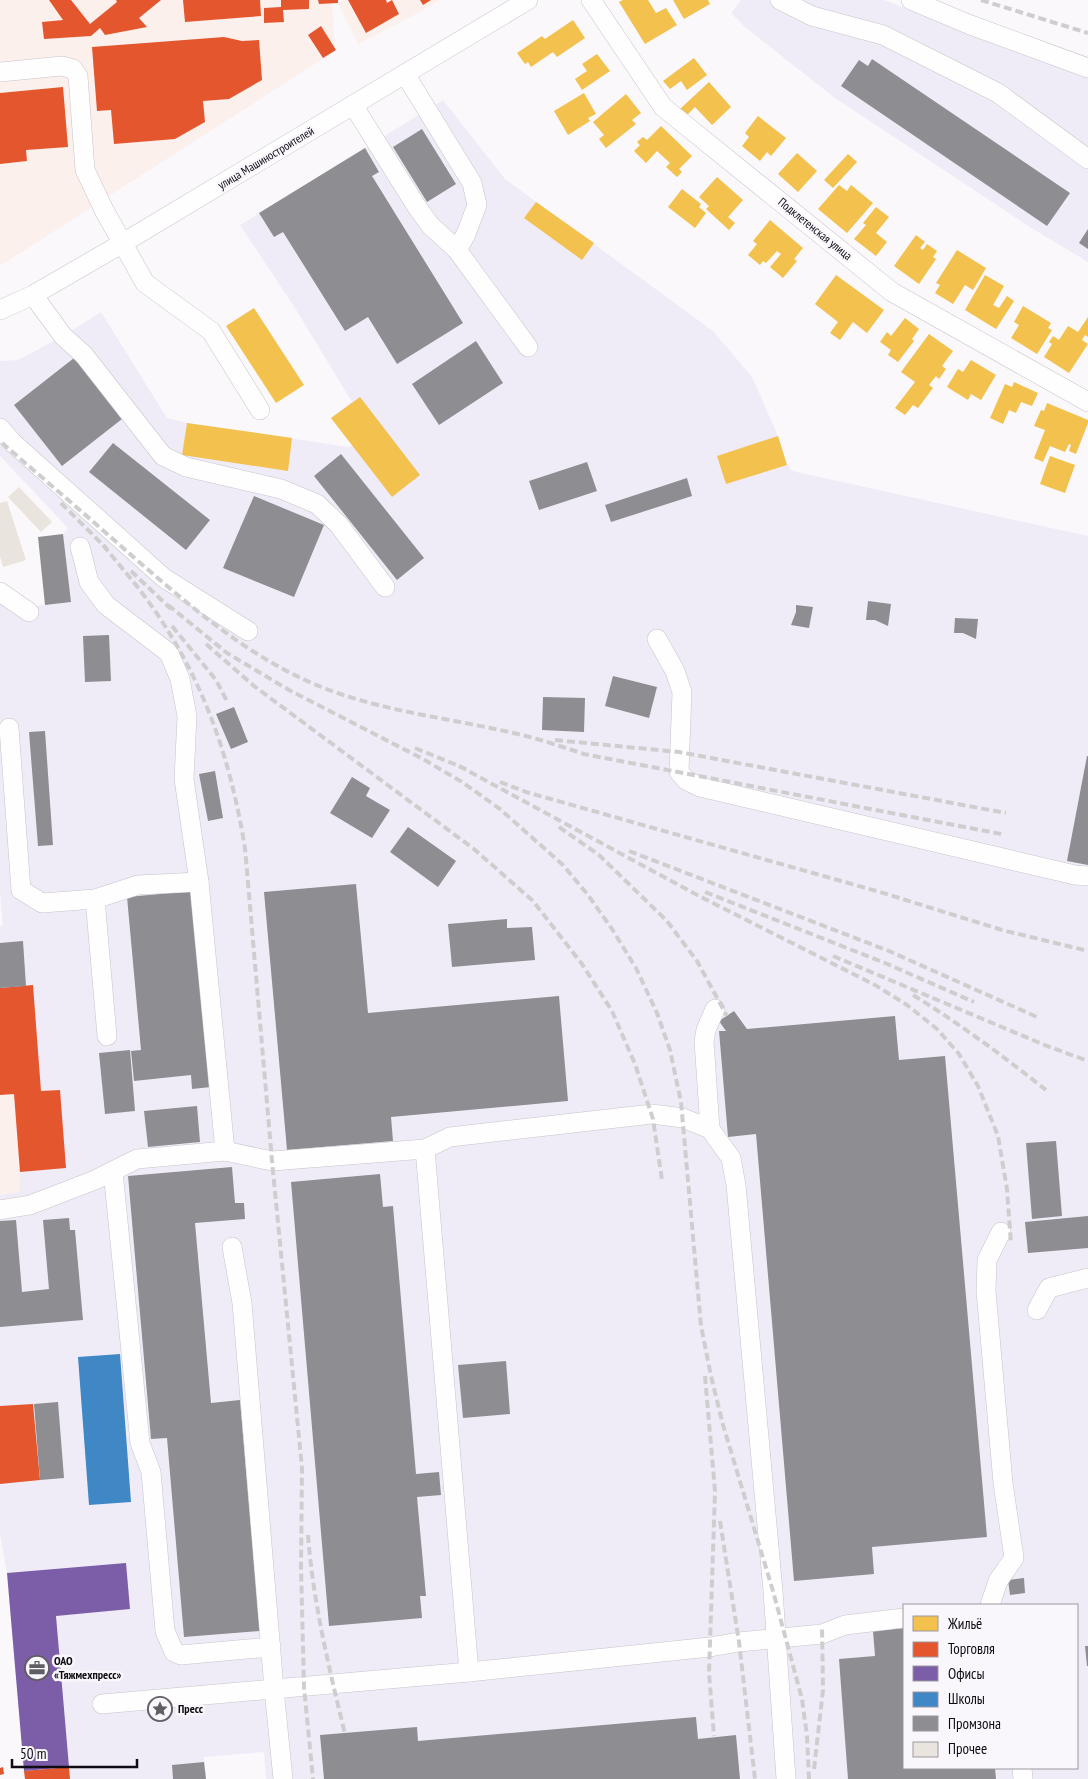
<svg xmlns="http://www.w3.org/2000/svg" width="1088" height="1779" viewBox="0 0 1088 1779" font-family="'PT Sans Narrow',sans-serif">
  <rect width="100%" height="100%" fill="#faf8fb"/>
  <g fill="#fbf0ec">
    <path d="M0,0H332L335,51L3,264H0Z"/>
    <path d="M345,0H439L420,12L358,44L338,3Z"/>
    <path d="M14,1094L20,1172L19,1192L0,1195V1095Z"/>
  </g>
  <g fill="#f0ecf7" fill-rule="evenodd">
    <path d="M741,0H884L1088,76V262L1033,229L835,98L745,27L731,13Z"/>
    <path d="M443,100L505,179L713,331L752,377L778,436L787,464L792,471L1088,536V1779H266L264,1752L204,1757L206,1779H25L7,1573L0,1534V1195L19,1192L20,1172L14,1094L0,1095V927L3,925L0,893V589L21,607L71,602L63,534L68,528L0,456V361L18,360L63,336L101,312L167,418L187,423L349,447L352,445L331,418L352,402L295,308L240,225ZM904,1605H1077V1768H904Z"/>
  </g>
  <g fill="#f2c14e">
    <path d="M623,0H648L656,13L666,8L677,25L645,44L619,2Z"/>
    <path d="M673,0H708L710,4L684,19Z"/>
    <path d="M573,20L585,38L557,57L553,52L531,67L528,62L525,64L517,53L542,36L545,39Z"/>
    <path d="M597,54L610,71L582,90L575,79L587,71L582,64Z"/>
    <path d="M694,58L707,75L687,90L681,81L670,89L663,81Z"/>
    <path d="M709,82L731,107L712,125L695,107L686,116L680,109Z"/>
    <path d="M584,93L596,114L588,118L590,121L568,135L554,111Z"/>
    <path d="M626,94L641,113L632,120L636,124L606,148L599,139L604,135L593,122Z"/>
    <path d="M758,116L786,138L771,156L767,152L760,161L742,146L749,137L745,133Z"/>
    <path d="M661,126L692,156L679,169L682,172L677,177L666,167L670,163L657,151L646,163L634,151L640,145L637,142L643,137L647,140Z"/>
    <path d="M797,153L817,171L798,192L778,174Z"/>
    <path d="M848,154L857,162L833,188L824,180Z"/>
    <path d="M717,177L743,200L728,217L735,223L729,230L706,209L709,206L699,197Z"/>
    <path d="M839,185L847,191L851,185L873,203L847,233L818,209Z"/>
    <path d="M682,189L701,204L699,207L706,213L695,228L668,207Z"/>
    <path d="M536,202L594,243L582,260L524,218Z"/>
    <path d="M876,207L889,217L876,233L887,242L876,256L854,239L866,225L863,223Z"/>
    <path d="M770,220L803,248L794,259L797,261L783,278L770,267L781,254L777,251L766,263L763,261L760,265L748,255L757,244L753,241Z"/>
    <path d="M916,235L925,242L920,248L923,250L927,244L937,251L933,257L936,259L919,284L894,266Z"/>
    <path d="M957,250L986,268L973,290L965,285L953,304L935,293L940,285L936,283Z"/>
    <path d="M836,275L884,310L867,333L853,322L840,340L830,333L838,322L815,304Z"/>
    <path d="M985,275L1004,286L993,305L999,308L1007,296L1014,301L996,329L965,310Z"/>
    <path d="M1023,306L1051,323L1048,328L1052,330L1037,354L1011,338L1019,325L1014,322Z"/>
    <path d="M254,308L304,385L276,403L226,326Z"/>
    <path d="M1088,317V337L1085,335L1082,340L1088,344L1069,373L1044,357L1052,344L1049,342L1053,336L1059,340L1068,326L1078,332Z"/>
    <path d="M905,318L919,329L912,339L914,341L898,362L888,355L891,350L880,342L887,332L891,336Z"/>
    <path d="M929,334L953,351L942,366L946,369L939,379L936,376L929,385L933,388L918,408L913,405L905,415L895,408L915,382L901,372Z"/>
    <path d="M971,360L996,375L981,400L971,394L968,400L947,387L958,369L963,372Z"/>
    <path d="M1014,382L1038,393L1032,406L1021,402L1016,413L1009,410L1003,424L990,418L1005,384L1012,387Z"/>
    <path d="M360,397L420,475L392,497L331,418Z"/>
    <path d="M1047,403L1088,420V423L1076,454L1069,451L1071,445L1069,444L1065,452L1050,446L1043,462L1034,458L1045,430L1034,426L1041,410L1044,411Z"/>
    <path d="M187,423L292,438L288,471L182,455Z"/>
    <path d="M778,436L787,465L726,484L717,456Z"/>
    <path d="M1050,456L1075,465L1065,493L1040,484Z"/>
  </g>
  <g fill="#e4572e">
    <path d="M49,0H71L90,24L117,2L116,0H161L139,18L147,27L105,35L100,28L91,36L44,39L42,22L63,20Z"/>
    <path d="M183,0H260L261,16L185,22Z"/>
    <path d="M281,0H309V9L283,10L284,22L264,23V8L281,7Z"/>
    <path d="M318,0H338V3L319,4Z"/>
    <path d="M348,0H386L387,3L392,0L399,14L366,33Z"/>
    <path d="M420,0H431L423,5Z"/>
    <path d="M321,26L336,50L323,58L308,35Z"/>
    <path d="M224,37L242,41L259,40L262,80L229,99L203,101L205,122L175,139L114,144L111,110L97,111L92,47Z"/>
    <path d="M63,87L68,147L26,150L27,161L0,164V93Z"/>
    <path d="M33,985L41,1091L60,1090L66,1168L20,1172L14,1094L0,1095V988Z"/>
    <path d="M33,1404L40,1480L0,1484V1406Z"/>
    <path d="M3,1767L4,1774L0,1775V1768Z"/>
    <path d="M69,1767L70,1779H25L24,1771Z"/>
  </g>
  <path fill="#7b5ea7" d="M126,1563L130,1609L56,1616L69,1767L24,1771L7,1573Z"/>
  <path fill="#3f88c5" d="M120,1354L131,1502L89,1505L78,1357Z"/>
  <g fill="#8d8d92">
    <path d="M872,59L1070,193L1047,226L841,86L859,60L868,66Z"/>
    <path d="M422,129L456,184L427,202L393,147Z"/>
    <path d="M365,148L379,172L372,176L463,323L397,364L368,317L345,331L283,232L274,237L259,213Z"/>
    <path d="M1088,229V249L1079,243Z"/>
    <path d="M476,341L503,383L439,425L412,384Z"/>
    <path d="M74,358L122,419L62,466L14,405Z"/>
    <path d="M113,443L210,520L186,550L89,472Z"/>
    <path d="M341,454L424,558L397,580L314,476Z"/>
    <path d="M587,462L597,491L539,510L529,481Z"/>
    <path d="M687,478L692,496L611,522L605,505Z"/>
    <path d="M254,496L324,525L294,597L223,568Z"/>
    <path d="M63,534L71,602L45,605L38,537Z"/>
    <path d="M868,601L891,604L888,626L875,620H866Z"/>
    <path d="M796,605L813,607L809,628L791,625L796,612Z"/>
    <path d="M955,618L978,619L976,639L963,633H954Z"/>
    <path d="M109,635L111,681L85,682L83,636Z"/>
    <path d="M613,676L657,687L649,718L605,706Z"/>
    <path d="M543,697L585,698L584,732L542,730Z"/>
    <path d="M234,707L248,742L231,749L216,714Z"/>
    <path d="M45,731L53,845L38,846L29,732Z"/>
    <path d="M1087,756H1088V865L1067,861Z"/>
    <path d="M215,771L223,818L208,821L199,774Z"/>
    <path d="M352,777L370,788L366,796L390,810L372,838L330,813Z"/>
    <path d="M408,827L456,861L438,887L390,852Z"/>
    <path d="M356,884L368,1013L559,996L568,1101L391,1117L393,1141L287,1150L264,892Z"/>
    <path d="M193,891L211,1087L192,1089L191,1075L134,1081L131,1051L141,1050L127,897Z"/>
    <path d="M507,919V928L532,927L535,960L452,967L448,924Z"/>
    <path d="M23,941L26,986L0,988V943Z"/>
    <path d="M734,1011L747,1029L895,1016L899,1060L945,1056L987,1537L872,1547L874,1574L794,1581L756,1134L728,1137L719,1031H726L719,1021Z"/>
    <path d="M130,1050L135,1111L105,1114L99,1053Z"/>
    <path d="M197,1106L200,1142L148,1147L144,1111Z"/>
    <path d="M1056,1141L1062,1216L1032,1219L1026,1143Z"/>
    <path d="M232,1167L235,1203H244L245,1219L195,1223L211,1403L240,1400L260,1631L184,1637L167,1438L151,1439L128,1176Z"/>
    <path d="M380,1174L383,1207L393,1206L416,1474L439,1472L441,1495L417,1497L426,1596H420L422,1618L329,1626L291,1182Z"/>
    <path d="M1088,1216V1248L1028,1253L1025,1222Z"/>
    <path d="M69,1218L70,1230H75L83,1320L0,1327V1221L16,1220L22,1292L49,1289L43,1220Z"/>
    <path d="M506,1361L510,1414L463,1418L458,1365Z"/>
    <path d="M58,1402L64,1478L40,1480L34,1404Z"/>
    <path d="M1024,1578L1025,1593L1010,1595L1008,1580Z"/>
    <path d="M904,1628V1768H995L996,1779H848L839,1659L875,1656L873,1631Z"/>
    <path d="M1085,1646H1088V1666H1087Z"/>
    <path d="M696,1717L698,1739L736,1735L740,1779H324L320,1735L417,1727L418,1741Z"/>
    <path d="M204,1762L206,1779H173L172,1765Z"/>
  </g>
  <g fill="#eae4de">
    <path d="M19,487L52,522L41,532L8,497Z"/>
    <path d="M7,501L26,560L3,567L0,556V503Z"/>
  </g>
  <g fill="none" stroke-linecap="round" stroke-linejoin="round">
    <defs>
      <g id="minor">
        <path d="M591,0L663,107L892,292L1088,402"/>
        <path d="M780,0L812,16L883,35L998,93L1088,159"/>
        <path d="M911,0L968,24L1088,68"/>
        <path d="M0,72L62,66L73,69L78,76L85,170L105,212L145,283L211,331L260,410"/>
        <path d="M405,74L472,183L477,205L466,234L457,250"/>
        <path d="M353,105L417,207L430,225L457,250L528,347"/>
        <path d="M33,295L63,336L84,355L163,456L186,467L281,489L317,504L339,525L385,587"/>
        <path d="M0,310L33,295L123,243L528,0"/>
        <path d="M0,428L12,442L164,578L248,631"/>
        <path d="M80,547L89,582L106,605L169,653L180,679L187,716L184,779L199,882L225,1151"/>
        <path d="M0,592L29,612"/>
        <path d="M657,639L675,671L682,692L679,772L686,780L700,787L1075,875L1088,876"/>
        <path d="M9,728L21,890L42,903L95,899L138,885L199,882"/>
        <path d="M95,899L107,1036"/>
        <path d="M710,1129L704,1041L706,1030L715,1009"/>
        <path d="M425,1149L469,1672"/>
        <path d="M113,1171L140,1443L151,1472L165,1631L174,1652L181,1655L271,1647"/>
        <path d="M0,1210L30,1205L95,1180L137,1159L225,1151L272,1161L425,1149L450,1137L652,1114L683,1118L710,1129L731,1158L736,1185L773,1591L786,1779"/>
        <path d="M232,1247L242,1303L274,1689L283,1779"/>
        <path d="M1037,1310L1049,1288L1088,1278"/>
        <path d="M990,1605L998,1581L1014,1558L1003,1483L986,1291L987,1260L1001,1232"/>
        <path d="M102,1704L469,1672L710,1647L739,1642L822,1634L845,1625L904,1618"/>
        <path d="M1022,1768L1023,1779"/>
      </g>
    </defs>
    <use href="#minor" stroke="#c7c3ca" stroke-width="20"/>
    <use href="#minor" stroke="#fefefe" stroke-width="19"/>
    <g stroke="#cfcecf" stroke-width="4" stroke-dasharray="8 4" stroke-linecap="butt">
      <path d="M981,0L1088,33"/>
      <path d="M2,443C45,480 88,517 130,554C191,607 252,661 329,690C394,714 463,720 530,737C548,742 566,748 584,754L1001,834"/>
      <path d="M61,503L107,549"/>
      <path d="M103,545C120,566 138,586 153,608C205,683 230,758 245,848L272,1161L302,1468L301,1567L304,1687L313,1779"/>
      <path d="M131,571L171,609"/>
      <path d="M168,605L227,653L289,690L423,759L462,782L500,809L563,865L588,895L612,929L636,968L657,1013L670,1050L681,1102L701,1326L711,1376L723,1425L773,1591L802,1699L807,1736L809,1779"/>
      <path d="M172,626L216,680L228,703"/>
      <path d="M206,644L254,686L474,849L533,901L582,964L612,1011L635,1064L653,1119L662,1180"/>
      <path d="M555,740L679,752L1006,813"/>
      <path d="M415,748L466,769"/>
      <path d="M459,766L699,896L875,985L907,1005L937,1029L959,1054L978,1086L998,1136L1007,1189L1011,1244"/>
      <path d="M500,782L526,792L880,892L1002,930L1088,951"/>
      <path d="M559,827L599,855L667,921L697,961L727,1016"/>
      <path d="M629,851L889,951L1037,1017"/>
      <path d="M705,892L885,963L974,1002"/>
      <path d="M833,956L1047,1046L1088,1061"/>
      <path d="M913,995C960,1024 1003,1056 1046,1090"/>
      <path d="M705,1376L715,1491L709,1673L714,1736"/>
      <path d="M720,1521L739,1642L755,1779"/>
      <path d="M308,1535C313,1602 329,1668 345,1734"/>
      <path d="M814,1769L823,1690L822,1626"/>
    </g>
  </g>
  <defs>
    <symbol id="office-ring" viewBox="-11 -11 22 22"><circle r="9.5" fill="#faf7fc" stroke="#615d64" stroke-width="1.5"/><path d="M-6-3h4V-5.5h4V-3h4V5H-6ZM-1-4.5V-3h2v-1.5ZM-6 0V1H6V0Z" fill="#615d64"/></symbol>
    <symbol id="sight-ring" viewBox="-11 -11 22 22"><circle r="9.5" fill="#faf7fc" stroke="#615d64" stroke-width="1.5"/><path d="M0-6L1.8-2.2L6-1.7L2.9 1.2L3.7 5.4L0 3.3L-3.7 5.4L-2.9 1.2L-6-1.7L-1.8-2.2Z" fill="#615d64"/></symbol>
  </defs>
  <g fill-rule="evenodd">
    <use href="#office-ring" x="23" y="1654" width="28" height="28"/>
    <use href="#sight-ring" x="146" y="1695" width="28" height="28"/>
  </g>
  <g text-anchor="middle" stroke-width="5" stroke-linejoin="round" paint-order="stroke">
    <g font-size="12" fill="#0f0a13" stroke="#faf7fc">
      <text transform="translate(266 158) rotate(-31)" y="4">улица Машиностроителей</text>
      <text transform="translate(815 229) rotate(39)" y="4">Подклетенская улица</text>
    </g>
    <g font-size="12" font-weight="bold" fill="#0f0a13" stroke="#faf7fc" text-anchor="start">
      <text x="54" y="1665">ОАО<tspan x="54" dy="14">«Тяжмехпресс»</tspan></text>
      <text x="178" y="1713">Пресс</text>
    </g>
  </g>
  <rect x="903" y="1604" width="175" height="165" fill="#faf7fc" stroke="#9c989f"/>
  <rect x="913" y="1616" width="25" height="15" fill="#f2c14e" stroke="#9c989f"/>
  <text x="948" y="1629" font-size="15" fill="#0f0a13">Жильё</text>
  <rect x="913" y="1642" width="25" height="15" fill="#e4572e" stroke="#9c989f"/>
  <text x="948" y="1654" font-size="15" fill="#0f0a13">Торговля</text>
  <rect x="913" y="1666" width="25" height="15" fill="#7b5ea7" stroke="#9c989f"/>
  <text x="948" y="1679" font-size="15" fill="#0f0a13">Офисы</text>
  <rect x="913" y="1692" width="25" height="15" fill="#3f88c5" stroke="#9c989f"/>
  <text x="948" y="1704" font-size="15" fill="#0f0a13">Школы</text>
  <rect x="913" y="1716" width="25" height="15" fill="#8d8d92" stroke="#9c989f"/>
  <text x="948" y="1729" font-size="15" fill="#0f0a13">Промзона</text>
  <rect x="913" y="1742" width="25" height="15" fill="#eae4de" stroke="#9c989f"/>
  <text x="948" y="1754" font-size="15" fill="#0f0a13">Прочее</text>
  <path d="M12 1759v8h125v-8" fill="none" stroke="#0f0a13" stroke-width="2.5"/>
  <text x="20" y="1759" font-size="15" fill="#0f0a13" stroke="#faf7fc" stroke-width="4" paint-order="stroke">50 m</text>
</svg>
